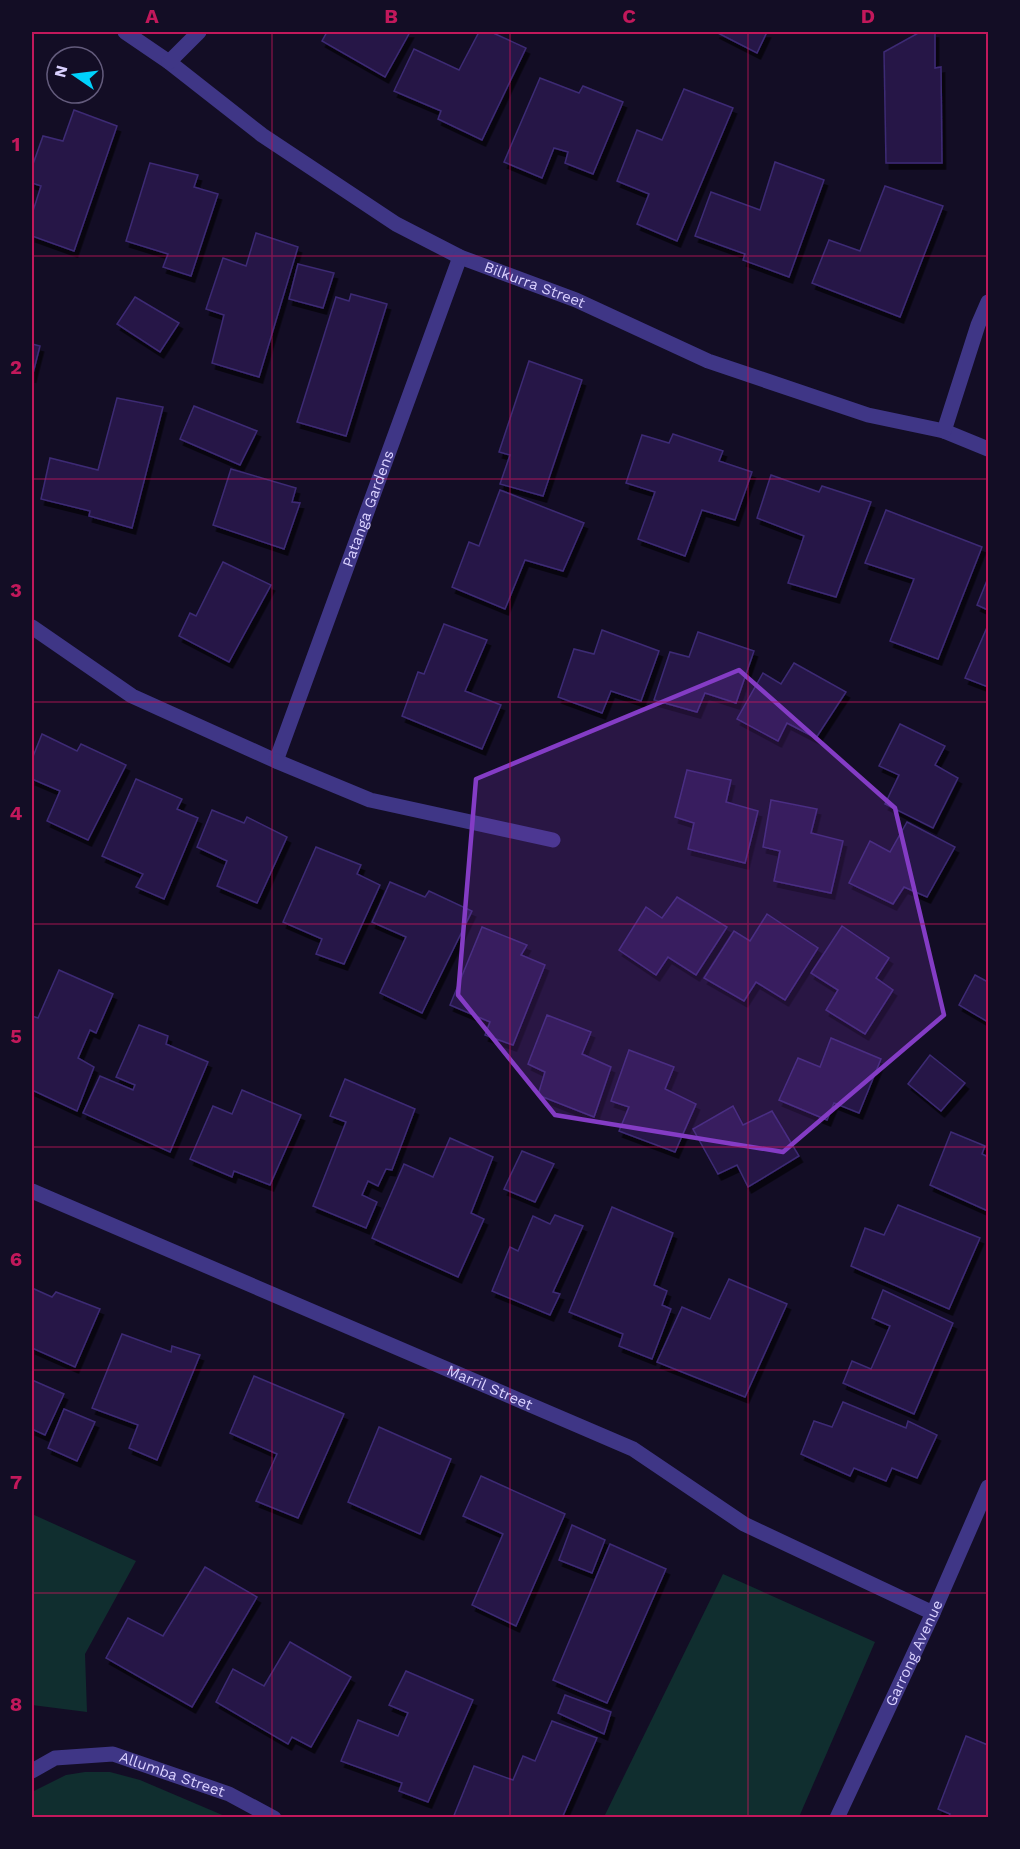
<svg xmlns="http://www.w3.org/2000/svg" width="1020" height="1849" viewBox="0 0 1020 1849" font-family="'Work Sans',sans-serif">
  <defs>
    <filter id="shadow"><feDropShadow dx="3.5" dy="6" stdDeviation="0" flood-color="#0009"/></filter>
  </defs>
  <rect width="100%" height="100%" fill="#130d25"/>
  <g fill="#102e2f">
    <path d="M32,1514L136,1561L85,1654L87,1712L32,1705Z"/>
    <path d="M723,1574L875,1642L799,1817H604Z"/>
    <path d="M85,1772H110L140,1780L227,1817H32V1792L66,1775Z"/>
  </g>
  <g fill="#251947" stroke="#3d2a74" stroke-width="1.5" filter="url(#shadow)">
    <path d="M327,32H410L385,77L322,41Z"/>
    <path d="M479,32H491L526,48L482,140L438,119L441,111L394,91L414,49L459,70Z"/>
    <path d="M716,32H767L757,53Z"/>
    <path d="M920,32H935V68L941,67L942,163H886L884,52Z"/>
    <path d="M540,78L579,93L583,86L623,102L593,174L565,163L568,152L554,148L542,178L504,162Z"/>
    <path d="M684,89L733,108L677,241L637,224L649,194L617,181L637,130L662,140Z"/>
    <path d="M74,110L117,126L74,251L32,236V214L41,186L32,183V167L43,136L63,141Z"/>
    <path d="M775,162L824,180L789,277L743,260L745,254L695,236L711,192L760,210Z"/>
    <path d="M150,163L198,175L194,187L218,194L191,276L163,267L168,254L126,241Z"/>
    <path d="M885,186L943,206L900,317L812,283L829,240L860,251Z"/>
    <path d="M256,233L298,247L259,377L212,363L224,315L206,309L223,258L246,266Z"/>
    <path d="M298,264L334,273L323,308L289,299Z"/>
    <path d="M351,294L387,304L346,436L297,422L336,297L349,301Z"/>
    <path d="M135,297L179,323L160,352L117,324Z"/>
    <path d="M32,344L40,346L32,377Z"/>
    <path d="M529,361L582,380L543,496L500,484L510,455L499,452Z"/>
    <path d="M117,398L163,407L132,528L89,516L90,511L41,499L50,458L98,470Z"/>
    <path d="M194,406L257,431L240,465L180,439Z"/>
    <path d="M673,434L723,451L719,461L752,472L735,520L702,510L685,556L638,539L655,492L626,483L642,435L669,443Z"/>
    <path d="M231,469L296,488L292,502L300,503L284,549L213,525Z"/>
    <path d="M771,475L819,492L822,486L871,502L836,597L788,583L804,536L757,518Z"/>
    <path d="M500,490L584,523L563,571L525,560L505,609L452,587L469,542L479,546Z"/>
    <path d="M886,510L982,547L938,659L890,641L914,579L865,563Z"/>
    <path d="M223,562L271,585L229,662L179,636L190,613L196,616Z"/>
    <path d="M988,578V610L977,605Z"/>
    <path d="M444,624L487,640L465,691L501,705L482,749L402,716L418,672L424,674Z"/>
    <path d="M988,625V687L965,678Z"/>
    <path d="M602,630L659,651L641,701L611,691L602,713L558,697L574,649L594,654Z"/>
    <path d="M698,632L754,651L736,703L705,693L697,712L654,700L670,652L689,657Z"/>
    <path d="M794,663L846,692L816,738L787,723L778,741L737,719L763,673L781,684Z"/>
    <path d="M900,724L945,746L935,765L958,778L933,828L885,804L899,775L879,766Z"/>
    <path d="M42,734L77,751L81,744L126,765L88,840L47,821L60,791L32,779V759Z"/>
    <path d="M687,770L731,780L726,802L758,811L745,863L688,849L694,823L675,817Z"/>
    <path d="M136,779L182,799L177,809L198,818L164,899L136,887L143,874L102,856Z"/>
    <path d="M771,800L817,809L811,833L843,841L831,893L774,881L780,851L763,847Z"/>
    <path d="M212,810L244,823L247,817L287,837L257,903L217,886L227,861L197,847Z"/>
    <path d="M907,822L955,847L927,897L904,887L893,904L849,883L870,841L890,852Z"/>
    <path d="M316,847L361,865L357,874L380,885L344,964L316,954L322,939L283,922Z"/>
    <path d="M390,882L425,897L429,891L472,911L422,1013L380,993L406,937L372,922Z"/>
    <path d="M677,897L727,927L696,975L668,957L656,975L619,950L646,907L662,918Z"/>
    <path d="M767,914L818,948L785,1000L756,982L744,1001L704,978L734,931L750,941Z"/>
    <path d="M842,926L889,958L876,978L893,990L865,1034L826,1010L838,990L811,973Z"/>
    <path d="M482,927L527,945L521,955L545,965L513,1045L485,1035L490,1022L450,1005Z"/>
    <path d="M59,970L113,994L96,1033L90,1030L78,1058L94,1067L77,1111L32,1090V1016L38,1018Z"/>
    <path d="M975,975L988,982V1022L959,1005Z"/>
    <path d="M547,1015L591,1032L582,1054L611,1067L594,1117L538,1095L545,1072L528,1064Z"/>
    <path d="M139,1025L168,1036L166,1044L208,1062L170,1152L83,1113L100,1076L133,1090L135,1085L116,1077Z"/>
    <path d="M831,1038L881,1059L859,1113L834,1103L827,1120L779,1100L798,1058L820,1067Z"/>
    <path d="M629,1050L674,1067L665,1089L696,1104L675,1152L619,1131L629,1107L611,1101Z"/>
    <path d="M930,1055L965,1083L941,1111L908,1084Z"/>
    <path d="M345,1079L415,1109L392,1170L386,1169L378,1186L368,1181L362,1195L377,1202L366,1228L313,1206L346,1122L330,1116Z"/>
    <path d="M242,1090L301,1115L270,1185L234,1171L232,1177L190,1159L213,1106L232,1114Z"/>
    <path d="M733,1106L743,1125L772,1111L799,1156L748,1187L737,1165L718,1174L693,1129Z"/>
    <path d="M951,1132L985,1146L982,1154L988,1157V1211L930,1185Z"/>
    <path d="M450,1138L493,1157L471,1213L484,1219L458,1277L372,1238L404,1164L433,1177Z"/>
    <path d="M522,1151L554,1164L535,1202L504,1189Z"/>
    <path d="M898,1205L980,1238L949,1309L851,1266L865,1228L884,1235Z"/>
    <path d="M612,1207L673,1233L654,1285L667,1291L662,1305L671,1309L652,1359L619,1346L623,1334L569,1312Z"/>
    <path d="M555,1215L583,1226L553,1292L560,1294L550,1315L492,1291L510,1247L518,1251L533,1216L550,1224Z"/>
    <path d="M729,1279L787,1304L745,1397L657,1362L682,1307L710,1319Z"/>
    <path d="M32,1288L52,1297L56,1292L100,1309L75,1367L32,1348Z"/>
    <path d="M883,1290L953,1323L914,1414L843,1383L852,1361L871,1369L890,1326L872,1318Z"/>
    <path d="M122,1334L171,1352L172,1346L200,1355L157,1460L129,1448L138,1425L92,1408Z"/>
    <path d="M254,1376L344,1414L298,1518L256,1501L277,1454L230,1433Z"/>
    <path d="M32,1380L64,1394L45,1435L32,1429Z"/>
    <path d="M843,1402L906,1428L908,1421L937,1435L917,1478L892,1468L886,1481L854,1468L850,1476L801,1454L814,1421L832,1427Z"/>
    <path d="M64,1409L95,1422L77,1461L48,1448Z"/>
    <path d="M379,1427L451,1459L420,1534L348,1502Z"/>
    <path d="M481,1476L565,1514L516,1626L472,1605L503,1534L463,1516Z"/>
    <path d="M572,1525L605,1540L592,1573L559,1560Z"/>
    <path d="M610,1544L666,1569L607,1703L553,1680Z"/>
    <path d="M205,1567L257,1597L192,1707L106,1658L128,1618L163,1636Z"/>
    <path d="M290,1642L351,1677L311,1747L292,1737L288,1744L216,1702L233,1669L264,1686Z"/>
    <path d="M406,1671L473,1700L428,1802L399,1791L402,1783L341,1761L358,1720L398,1736L408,1713L389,1705Z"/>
    <path d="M565,1695L611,1712L604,1734L558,1713Z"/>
    <path d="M552,1721L597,1738L562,1818H453L474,1766L513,1780L523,1756L535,1761Z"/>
    <path d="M966,1736L988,1745V1818H949L950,1814L938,1809Z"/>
  </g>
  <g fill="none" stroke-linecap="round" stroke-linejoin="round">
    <g stroke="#3f3686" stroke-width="15">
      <path id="s1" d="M125,32L169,62L262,135L396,224L460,257L576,300L708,361L868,415L944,431L988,449"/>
      <path d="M169,62L199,32"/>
      <path d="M944,431L978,325L988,302"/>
      <path id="s2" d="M32,627L132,696L276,761L460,257"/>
      <path d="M276,761L370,800L553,840"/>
      <path id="s3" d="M32,1191L633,1449L744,1524L933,1613"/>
      <path id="s4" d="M32,1771L55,1758L113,1754L229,1794L274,1818"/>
      <path id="s5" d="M837,1818L933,1613L988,1487"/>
    </g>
  </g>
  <path fill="#843cc5" fill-opacity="0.2" stroke="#843cc5" stroke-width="4.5" stroke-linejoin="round" d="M739,670L895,808L944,1015L783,1152L555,1115L458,995L476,779Z"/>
  <path fill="none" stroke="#c2185b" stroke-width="1.5" stroke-opacity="0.55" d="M272,32V1818M510,32V1818M748,32V1818M32,256H988M32,479H988M32,702H988M32,924H988M32,1147H988M32,1370H988M32,1593H988"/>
  <g text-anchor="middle" stroke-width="6" stroke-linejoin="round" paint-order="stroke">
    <g font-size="15" fill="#dad1ff" stroke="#130d25">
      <text dy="5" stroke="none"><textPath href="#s1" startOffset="484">Bilkurra Street</textPath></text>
      <text dy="5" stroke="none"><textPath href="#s2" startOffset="548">Patanga Gardens</textPath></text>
      <text dy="5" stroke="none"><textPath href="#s3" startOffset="498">Marril Street</textPath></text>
      <text dy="5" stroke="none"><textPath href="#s5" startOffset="182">Garrong Avenue</textPath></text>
      <text dy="5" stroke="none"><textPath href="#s4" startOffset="147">Allumba Street</textPath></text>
    </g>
  </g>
  <rect width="1020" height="1849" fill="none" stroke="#130d25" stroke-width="66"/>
  <g transform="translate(75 75) rotate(284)"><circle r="28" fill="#130d25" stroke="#635b7c" stroke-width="1.5"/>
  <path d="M0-4.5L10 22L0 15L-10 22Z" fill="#00d1fc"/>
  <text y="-9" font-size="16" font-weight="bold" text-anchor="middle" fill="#dad1ff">N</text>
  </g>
  <rect x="33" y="33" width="954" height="1783" fill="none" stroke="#c2185b" stroke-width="2"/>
  <g font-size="20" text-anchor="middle" font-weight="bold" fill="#c2185b">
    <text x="152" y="23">A</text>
    <text x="391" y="23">B</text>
    <text x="629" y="23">C</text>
    <text x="868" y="23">D</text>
    <text x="16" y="151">1</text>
    <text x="16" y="374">2</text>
    <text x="16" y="597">3</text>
    <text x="16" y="820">4</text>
    <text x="16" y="1043">5</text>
    <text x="16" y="1266">6</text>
    <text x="16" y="1489">7</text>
    <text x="16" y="1711">8</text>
  </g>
</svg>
